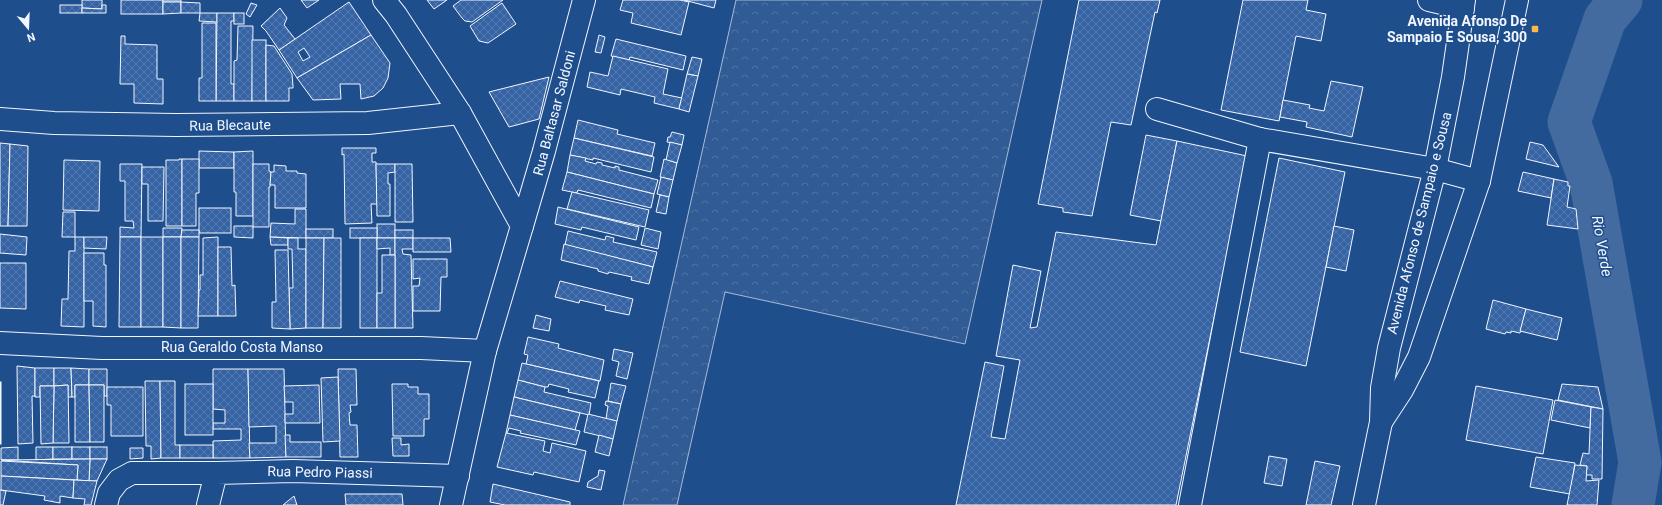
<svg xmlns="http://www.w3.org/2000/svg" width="1662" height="505" viewBox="0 0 1662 505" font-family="Roboto,sans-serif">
  <defs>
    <pattern id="forest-crowns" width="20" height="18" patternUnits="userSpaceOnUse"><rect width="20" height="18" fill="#305b95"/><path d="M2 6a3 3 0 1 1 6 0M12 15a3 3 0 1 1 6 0" fill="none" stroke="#4e73a5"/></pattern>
    <pattern id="building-cross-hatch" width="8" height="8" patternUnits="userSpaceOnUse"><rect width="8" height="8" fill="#3563a3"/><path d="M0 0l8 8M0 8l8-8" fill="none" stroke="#537ab1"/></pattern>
  </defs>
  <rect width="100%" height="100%" fill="#1f4e8c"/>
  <path fill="url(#forest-crowns)" stroke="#a8bbd7" d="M736,0H1042L965,344L725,292L677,505H623Z"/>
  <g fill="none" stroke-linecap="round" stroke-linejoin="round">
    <path stroke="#446ba0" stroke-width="43" d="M1621,0L1605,19L1569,122L1591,183L1640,462L1633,505"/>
  </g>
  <g fill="url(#building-cross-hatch)" stroke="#f2f6ff" fill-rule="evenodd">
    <path d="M82,0H102V9L82,8Z"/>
    <rect x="121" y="0" width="42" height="14"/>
    <rect x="163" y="0" width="18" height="2"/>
    <path d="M301,0H319L307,8Z"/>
    <path d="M427,0H447L434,9Z"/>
    <path d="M461,0H503L472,22L465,21L462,18L453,6Z"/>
    <path d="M623,0H680L689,2L681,35L631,23L633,13L620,10Z"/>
    <path d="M684,0H716L714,8Z"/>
    <path d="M1079,0H1160L1157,13L1155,12L1131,125L1111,122L1092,216L1063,212V208L1038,204Z"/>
    <path d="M1243,0H1308L1306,10L1326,14L1321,41L1296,36L1279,121L1221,110Z"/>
    <path d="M163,2H181V13L163,14Z"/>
    <path d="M181,2L200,3V13H181Z"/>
    <path d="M349,2L371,35L297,78L279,50ZM304,48L310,57L303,61L298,52Z"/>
    <path d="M251,3L257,5L250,17L246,14Z"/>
    <path d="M502,3L516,24L488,43L479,41L470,26Z"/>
    <rect x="60" y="5" width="22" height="8"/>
    <path d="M102,5H106V13H82V8L102,9Z"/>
    <path d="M280,8L287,18L284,25L295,39L279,50L266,31L261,26Z"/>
    <path d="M200,13H217V22L199,21Z"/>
    <path d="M217,13H234V21H231V84H234V101H216Z"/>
    <rect x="234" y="13" width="10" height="11"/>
    <path d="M202,23H216V101H199V78H202Z"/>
    <path d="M238,26H253L252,101H234V61L237,60Z"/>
    <path d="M371,35L390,63L388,78L383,88L374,96L361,99L360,84H340L341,99L313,100L297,78Z"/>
    <path d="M599,35L605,37L601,53L595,52Z"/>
    <path d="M121,36H125V44L157,45V79H163V104L134,103V84H120Z"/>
    <path d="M616,39L686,56L683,70L630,57L629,60L611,56Z"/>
    <rect x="252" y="40" width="14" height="61"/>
    <path d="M266,45L274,46L292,74L293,86V88H289V101H266Z"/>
    <path d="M613,56L668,69L663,94L682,98L679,109L654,103L655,97L621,89L620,95L587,87L590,72L608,76Z"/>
    <path d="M692,57L702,59L698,76L687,74Z"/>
    <path d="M687,74L698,76L689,112L679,109Z"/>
    <path d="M549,77L539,119L509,127L489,92Z"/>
    <path d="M1331,81L1363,87L1352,137L1306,127L1307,122L1280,117L1283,100L1310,105L1309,108L1324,111Z"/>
    <path d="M578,120L618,130L617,134L655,143L652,156L574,138Z"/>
    <path d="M672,132L684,135L682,145L667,142L668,137H670Z"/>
    <path d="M1146,135L1177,141L1161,221L1130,215Z"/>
    <path d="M574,138L654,157L651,172L593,158V160L570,155Z"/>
    <path d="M1177,141L1247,156L1176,505H956L985,362L1004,366L991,437L1005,439L1020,360L996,356L1013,265L1041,271L1030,328L1037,327L1056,232L1156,245Z"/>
    <path d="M670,142L682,145L677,163L666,160Z"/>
    <path d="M1530,142L1543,145L1559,167L1526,159Z"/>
    <path d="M0,143L10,144L8,226H0Z"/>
    <path d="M10,144L28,146L27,226H8Z"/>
    <path d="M342,148H376V153H372V162H376L377,204H371L372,223L345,224L344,154L342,155Z"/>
    <path d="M199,151L234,152V168H199Z"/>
    <path d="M253,151V216H236V192H234V152Z"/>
    <path d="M570,155L586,158L585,161L596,164L597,162L602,163V165L615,168V166L619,167V170L658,180L654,194L567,172Z"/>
    <path d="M1279,158L1345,172L1306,366L1240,352Z"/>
    <path d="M179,159H182V226H166V160H179Z"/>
    <path d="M182,159H199V193H196V226H182Z"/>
    <path d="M664,159L677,163L673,180L660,177Z"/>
    <path d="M64,160L100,161L99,211L63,210Z"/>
    <path d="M120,164H142L141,237H120V227L134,228L133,221H125V181H120Z"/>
    <path d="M253,164H269V171L271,172L270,187H269V227H253Z"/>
    <path d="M376,164H395V172L388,173V184H390V216H377Z"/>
    <path d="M395,164H412L413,222H395Z"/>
    <path d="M274,165L286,166V171H297V173L306,174V208H275V185H270L271,172H274Z"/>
    <path d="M142,167H164L163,221H148V184H142Z"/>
    <path d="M567,172L654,194L651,208L578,190L577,193L562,190Z"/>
    <path d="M1523,172L1554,179L1551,198L1518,191Z"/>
    <path d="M661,177L673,180L669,197L657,194Z"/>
    <path d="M1554,179L1568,182V186H1570L1567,207L1576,209L1578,229L1547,225Z"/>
    <path d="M572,192L649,210L645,227L567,209Z"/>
    <path d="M660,195L669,197L666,214L656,212Z"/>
    <path d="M558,207L639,227L636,240L582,227L581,230L555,224Z"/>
    <rect x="199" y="208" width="32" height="25"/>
    <path d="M295,209H306V238L270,237L271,223L295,224Z"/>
    <path d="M63,212H75V237H62Z"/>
    <rect x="377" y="224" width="18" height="14"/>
    <path d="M234,226H253V238L234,237Z"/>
    <path d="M1334,226L1354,230L1346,271L1326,267Z"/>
    <path d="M163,228H182L181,237H163Z"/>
    <rect x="350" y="228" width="27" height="10"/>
    <path d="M645,228L661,232L658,249L641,245Z"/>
    <rect x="306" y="229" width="27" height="9"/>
    <path d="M182,230H199V237H181Z"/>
    <rect x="395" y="230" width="18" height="8"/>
    <path d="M568,231L605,240L606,236L614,238L613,242L657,252L653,267L565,245Z"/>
    <path d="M0,234L27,237L26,255L0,253Z"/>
    <path d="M75,237H84V327L61,326L62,299H68L69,251H75Z"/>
    <path d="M84,237H107L106,249L84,248Z"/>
    <path d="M120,237H141V327H119Z"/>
    <rect x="141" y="237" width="22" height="90"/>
    <path d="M163,237H181V328L163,327Z"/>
    <path d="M181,237H199L198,328H181Z"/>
    <path d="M218,237V316H198L199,290H200V275H203V238Z"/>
    <path d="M270,237L288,238V245H271Z"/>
    <path d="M288,238H298V249H306V328L290,329L289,288H293L292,249H288Z"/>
    <path d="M306,238H324L323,328H306Z"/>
    <path d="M324,238H341V328H323Z"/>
    <rect x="360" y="238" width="17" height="90"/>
    <path d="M377,238H395V255H390V248L377,249Z"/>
    <path d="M395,238H413V249H402L403,254L411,255L413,328H395Z"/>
    <path d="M413,238H450L451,252H413Z"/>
    <path d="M564,244L653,267L649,284L631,280L632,277L609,272L608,274L598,271V269L561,260Z"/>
    <path d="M218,247H231L232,286L235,285V287L236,316H218Z"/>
    <path d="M275,250H288L290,329L272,328V302H276Z"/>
    <path d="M84,253H104V265H106V327L93,326V301H84Z"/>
    <path d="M382,255H395V328H377V293H382Z"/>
    <path d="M413,259H447V277H441L440,311H413V286H419L420,278L413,279Z"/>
    <path d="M0,263H26V309L0,308Z"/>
    <path d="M560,281L633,299L629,315L605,310L606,306L580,300L579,303L555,297Z"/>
    <path d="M1493,300L1526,309L1520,333L1511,331V333L1506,332L1505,334L1486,329Z"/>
    <path d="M1526,309L1562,318L1557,340L1520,331Z"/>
    <path d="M536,315L551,319L549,331L533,328Z"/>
    <path d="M528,337L559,344L558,348L604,360L600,381L526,364L528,355L524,354Z"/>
    <path d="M614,349L633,353L627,379L616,376L619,362L612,360Z"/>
    <path d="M522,363L599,381L595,398L568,392L569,389L549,384L548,387H545L518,380Z"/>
    <path d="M17,366L35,368V396H32L33,443L18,444Z"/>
    <path d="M35,368H54V386H40V397H35Z"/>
    <path d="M54,368H71L72,397H68V385L54,386Z"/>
    <path d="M71,368L89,369V385H75V397H72Z"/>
    <path d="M89,369H107V396H104V385H89Z"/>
    <path d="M213,369H248L250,458H213V441L241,440V429H213V423H225V410L213,409Z"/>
    <path d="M248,369H284L286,457L250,458L249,443H276V426L249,427Z"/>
    <path d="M338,369H356L357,405H350L351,412L349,413L350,425H357L358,457H340Z"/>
    <path d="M338,377L340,441L323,442L321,378Z"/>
    <path d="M518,380L545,387L544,392L591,403L589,415L514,397Z"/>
    <path d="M145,381H160L161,458L151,459V446H146Z"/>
    <path d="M160,381H175V445H180V458H161Z"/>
    <rect x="0" y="382" width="1" height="62"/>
    <path d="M611,383L626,386L621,404L608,401Z"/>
    <rect x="185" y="384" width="28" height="51"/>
    <path d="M392,384H408V387H418V394H429V419H424V436H393Z"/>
    <path d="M1562,384L1598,387L1603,409L1558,400Z"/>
    <path d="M68,385L69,443H53L54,386Z"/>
    <path d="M75,385H89L90,442H75Z"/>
    <path d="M89,385H104V442H90Z"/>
    <path d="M319,385L320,423H285V414H293V402H285L284,386Z"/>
    <path d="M40,386H54L53,443L41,444Z"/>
    <path d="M1476,386L1553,400L1543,454L1466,440Z"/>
    <path d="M107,387H143V436H111V405H107Z"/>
    <path d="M514,397L580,413L575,430L510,415Z"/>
    <path d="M1555,400L1591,407L1590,428L1551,420Z"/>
    <path d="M606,401L621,404L617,421L606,419L608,406L605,405Z"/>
    <path d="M1591,407L1603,409L1602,479H1592V475H1586L1587,466L1580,465L1583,453L1589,454Z"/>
    <path d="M588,414L617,421L613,439L584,432Z"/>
    <path d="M510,415L580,431L576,445L520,433L521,431L509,428L507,433H506Z"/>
    <path d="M506,433L545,441L543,451L550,453L552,443L586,451L579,482L534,472L533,475L497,467Z"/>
    <path d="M285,435H290V442H321V457H286Z"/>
    <path d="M599,435L613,439L609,456L595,452Z"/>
    <path d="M392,438H401V445L409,444V456H393Z"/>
    <rect x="180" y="445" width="33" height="13"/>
    <path d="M18,447V460H1V448Z"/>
    <path d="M36,447H53V459L36,460Z"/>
    <rect x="53" y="447" width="19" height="12"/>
    <rect x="72" y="447" width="18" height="12"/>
    <rect x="90" y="447" width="17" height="12"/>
    <path d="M130,448H143V458L130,459Z"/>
    <path d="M1269,456L1287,459L1282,486L1264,483Z"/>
    <path d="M1536,457L1575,463L1570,494L1530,487Z"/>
    <path d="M90,459H107L97,481H89Z"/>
    <path d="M90,459L89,481L77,480L78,465L1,460Z"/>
    <path d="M1,461L78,465L77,480L1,476Z"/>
    <path d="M1315,461L1340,466L1331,505H1306Z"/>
    <path d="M1575,465L1587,466L1586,481L1599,480L1597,505H1567Z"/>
    <path d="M599,470L605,471L601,490L587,487L588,482L598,476Z"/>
    <path d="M1,476L74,480L73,498L60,496V503L44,500L45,496L1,490Z"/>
    <path d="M74,480L97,481L91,505H84L85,499L73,498Z"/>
    <path d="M493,484L570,502V505H505L490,502Z"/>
    <path d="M0,490L6,491L3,505H0Z"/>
    <path d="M345,494H402L403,505H346Z"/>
    <path d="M294,496L297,505H283Z"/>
  </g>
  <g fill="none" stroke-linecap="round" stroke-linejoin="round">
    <defs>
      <g id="minor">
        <path d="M384,0L396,15L460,113L522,226L485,351L451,505"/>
        <path d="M1429,0L1463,8"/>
        <path d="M1157,109L1260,139"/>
        <path d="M0,119L54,123L176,125L368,123L460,113"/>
        <path d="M522,226L544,151L584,0"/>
        <path d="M0,343L102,348H421L485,351"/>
        <path d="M106,505L109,493L119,480L132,473H216"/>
        <path d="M208,505L216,473L293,471L458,476"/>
        <path d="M1190,505L1260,139L1435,169"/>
      </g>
      <g id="major">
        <path d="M1435,169L1479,181"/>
        <path d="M1381,422L1402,390L1419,357L1479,181L1517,0"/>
        <path d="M1364,505L1381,422L1382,388L1389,348L1435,169L1453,77L1464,0"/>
      </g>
    </defs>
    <use href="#minor" stroke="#f2f6ff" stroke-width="24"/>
    <use href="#major" stroke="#f2f6ff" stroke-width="24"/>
    <use href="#minor" stroke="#1f4e8c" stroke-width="22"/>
    <use href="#major" stroke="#1f4e8c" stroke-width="22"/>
  </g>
  <rect fill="#ffb74d" stroke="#1f4e8c" stroke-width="1.5" x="1531" y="25" width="8" height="8" rx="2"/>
  <g text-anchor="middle" stroke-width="3" stroke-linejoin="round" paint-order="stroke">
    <g font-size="14" font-weight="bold" fill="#f2f6ff" stroke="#1f4e8c" text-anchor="end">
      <text x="1527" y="26">Avenida Afonso De<tspan x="1527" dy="16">Sampaio E Sousa, 300</tspan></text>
    </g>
    <g font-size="14" fill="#f2f6ff" stroke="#1f4e8c">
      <text transform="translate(554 113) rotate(-75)" y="5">Rua Baltasar Saldoni</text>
      <text transform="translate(230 125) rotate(-1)" y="5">Rua Blecaute</text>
      <text transform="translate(1419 223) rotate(-76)" y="5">Avenida Afonso de Sampaio e Sousa</text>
      <text x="242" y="352">Rua Geraldo Costa Manso</text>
      <text transform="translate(320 472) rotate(1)" y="5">Rua Pedro Piassi</text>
    </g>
    <g font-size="15" font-style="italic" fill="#f2f6ff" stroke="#1f4e8c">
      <text transform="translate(1602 246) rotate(80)" y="5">Rio Verde</text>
    </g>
  </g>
  <g transform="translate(28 28) rotate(161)" stroke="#1f4e8c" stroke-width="3" paint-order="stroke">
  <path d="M0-3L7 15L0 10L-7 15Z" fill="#f2f6ff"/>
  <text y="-6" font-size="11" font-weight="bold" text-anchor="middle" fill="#f2f6ff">N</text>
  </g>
</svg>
